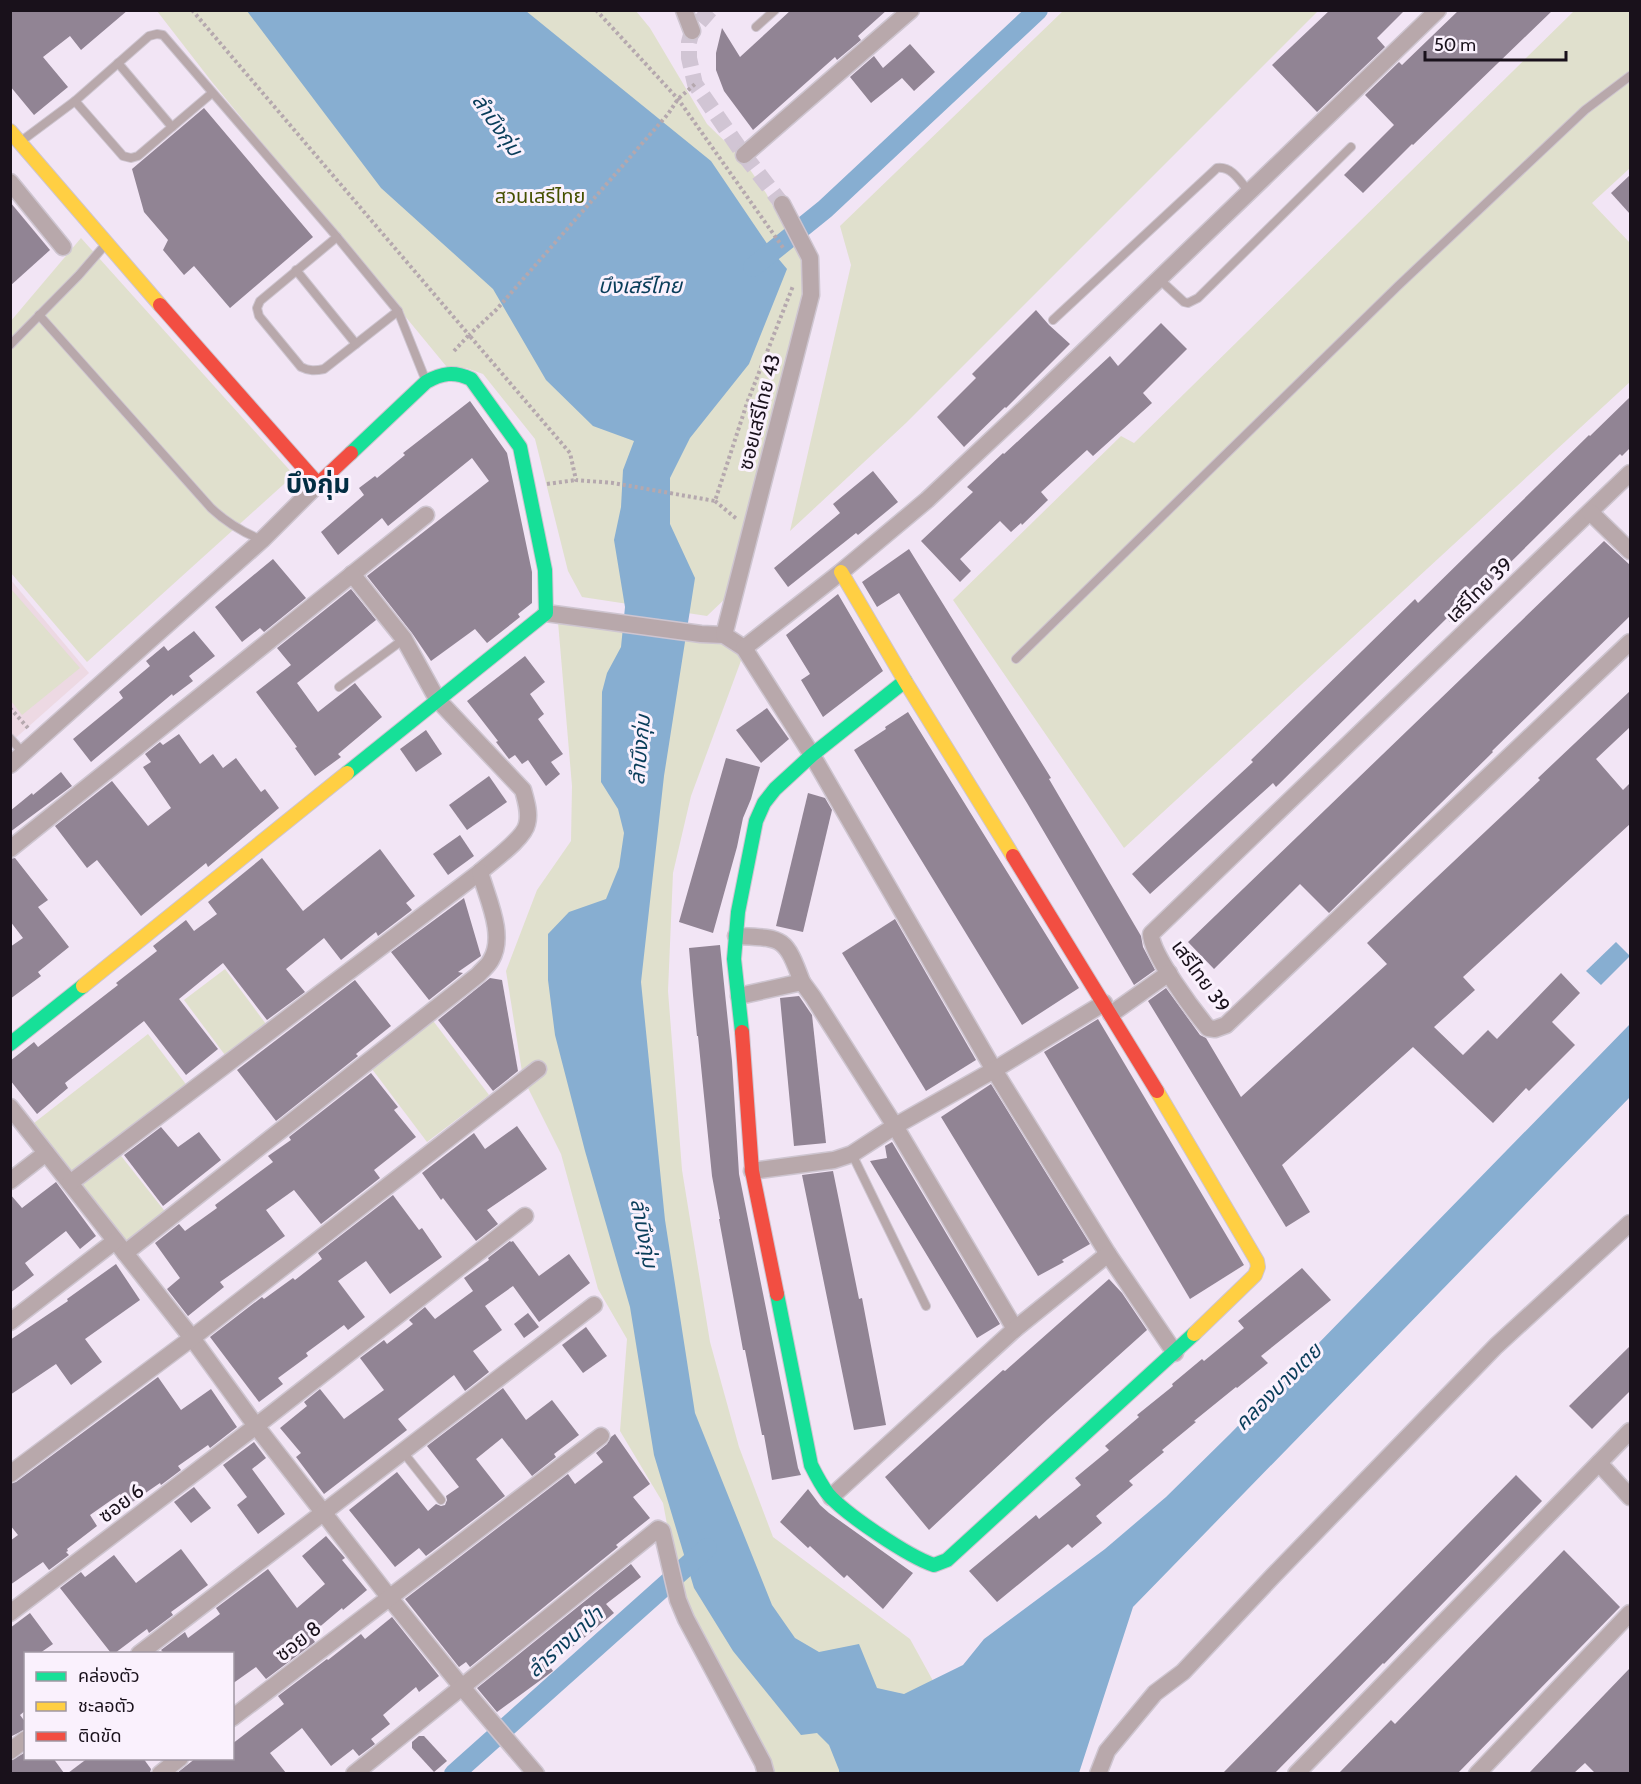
<svg xmlns="http://www.w3.org/2000/svg" width="1641" height="1784" viewBox="0 0 1641 1784" font-family="Cabin,'Noto Sans Thai',sans-serif">
  <rect width="100%" height="100%" fill="#f2e5f5"/>
  <path fill="#edd9e3" d="M10,579L89,673L11,742H10Z"/>
  <g fill="#e0e0cd">
    <path d="M157,11H636L650,28L707,124L742,158L766,193L810,276L730,594L707,616L582,597L568,571L535,439L483,374L466,368L451,372L212,82Z"/>
    <path d="M1063,11H1318L906,423L790,531L851,265L840,226Z"/>
    <path d="M1574,11H1630V168L1592,203L1630,243V382L1124,848L953,600L1121,436L1134,443Z"/>
    <path d="M81,238L294,475L87,662L11,573L10,322Z"/>
    <path d="M11,589L80,668L22,715L11,701Z"/>
    <path d="M558,622L721,641L742,658L691,796L673,873L668,991L682,1170L710,1342L739,1447L773,1537L910,1639L959,1728L966,1773H772L683,1609L663,1503L620,1431L627,1339L598,1289L561,1154L523,1078L506,971L537,890L571,841L572,786Z"/>
    <path d="M225,969L266,1024L225,1055L184,1000Z"/>
    <path d="M431,1018L489,1095L427,1142L369,1065Z"/>
    <path d="M148,1034L188,1087L75,1175L34,1123Z"/>
    <path d="M118,1152L167,1214L124,1249L75,1186Z"/>
  </g>
  <g fill="#87aed1">
    <path d="M247,11H526L711,161L772,251L787,269L749,364L690,438L670,478V524L695,578L664,776L641,982L665,1220L695,1413L772,1605L795,1638L819,1652L859,1644L877,1688L904,1694L963,1665L984,1639L1105,1549L1166,1497L1230,1434L1630,1024V1097L1133,1607L1079,1773H839V1770L829,1745L817,1733L801,1735L733,1651L694,1588L654,1455L630,1307L585,1151L555,1035L548,980V934L569,912L606,899L619,867L624,833L618,809L601,782L602,692L607,673L621,647L625,607L614,540L621,507L623,470L634,441L593,426L546,380L493,289L381,188Z"/>
    <path d="M1616,942L1630,956L1601,985L1586,971Z"/>
  </g>
  <g fill="none" stroke-linecap="round" stroke-linejoin="round">
    <g stroke="#87aed1" stroke-width="20">
      <path d="M753,267L825,209L1038,10"/>
      <path d="M454,1774L707,1548"/>
    </g>
  </g>
  <g fill="#918494">
    <path d="M10,10H128L81,50L70,36L43,57L68,87L34,115L10,86Z"/>
    <path d="M791,10H887L858,36L861,40L837,60L835,57L753,130L724,91L716,70V53L722,28L740,57Z"/>
    <path d="M1330,10H1405L1377,38L1385,47L1317,112L1272,65Z"/>
    <path d="M1459,10H1553L1413,145L1412,144L1363,193L1344,175L1394,125L1365,95L1399,62L1402,65Z"/>
    <path d="M910,44L935,72L914,91L902,78L871,103L850,77L874,56L883,68Z"/>
    <path d="M204,108L313,237L230,308L194,266L184,275L163,250L168,240L144,212L132,169Z"/>
    <path d="M1630,175V214L1611,193Z"/>
    <path d="M10,202L50,250L10,286Z"/>
    <path d="M1036,310L1049,325L1070,344L1006,408L1005,407L964,447L937,417L976,378L972,374Z"/>
    <path d="M1161,323L1187,349L1143,393L1152,403L1093,456L1087,450L1041,492L1048,500L1022,525L1021,523L1011,532L1000,521L960,559L971,571L960,582L921,541L973,492L967,487L1003,453L1004,454L1110,356L1118,366Z"/>
    <path d="M1630,397V448L1622,456L1620,454L1450,622L1447,618L1276,787L1273,783L1150,894L1132,874L1253,762L1251,760L1415,599L1418,603L1589,435L1590,436Z"/>
    <path d="M470,401L507,453L532,572V603L518,614L520,617L487,643L475,629L431,661L412,633L367,576L489,481L472,458L388,526L382,518L338,555L321,532L364,495L359,488L375,476L377,478L405,455L403,453Z"/>
    <path d="M873,471L898,502L858,535L856,533L788,587L774,568L840,513L833,504Z"/>
    <path d="M1604,541L1630,565V616L1492,751L1493,752L1329,913L1300,884L1214,969L1188,942Z"/>
    <path d="M909,549L1051,778L1049,779L1141,936L1143,947L1155,970L1134,985L1027,803L899,593L877,607L862,582Z"/>
    <path d="M273,559L306,598L264,632L260,628L242,642L215,607Z"/>
    <path d="M351,589L376,620L297,683L318,712L355,683L382,717L338,754L341,757L315,776L295,748L297,747L256,692L291,665L277,648Z"/>
    <path d="M838,594L883,671L823,717L801,680L810,674L786,635Z"/>
    <path d="M194,631L215,656L189,676L193,681L173,696L172,694L91,762L73,739L123,698L119,692L150,666L146,661L164,646L168,651Z"/>
    <path d="M525,656L545,682L530,694L544,714L538,719L563,754L551,762L560,774L546,786L528,760L522,764L515,755L509,759L496,742L498,741L467,701Z"/>
    <path d="M1630,691V727L1596,759L1623,790L1630,783V824L1463,977L1475,990L1434,1027L1463,1055L1488,1030L1497,1039L1561,973L1580,993L1552,1022L1575,1045L1529,1091L1526,1088L1493,1123L1413,1047L1282,1165L1310,1212L1286,1227L1148,1001L1166,988L1200,1035L1206,1038L1241,1097L1387,964L1367,943L1540,780L1538,778Z"/>
    <path d="M767,708L789,739L761,763L736,730Z"/>
    <path d="M908,712L1079,988L1022,1025L854,750L886,729L885,727Z"/>
    <path d="M426,730L442,754L416,772L400,749Z"/>
    <path d="M179,734L200,764L213,754L223,768L236,758L261,792L265,789L279,808L208,867L206,863L141,916L97,860L87,868L55,826L112,781L148,826L171,808L143,767L151,762L145,754L160,742L163,745Z"/>
    <path d="M726,758L760,767L751,799L743,818L737,847L713,933L679,922Z"/>
    <path d="M61,772L72,786L10,832V811L32,793L33,795Z"/>
    <path d="M489,776L507,802L467,830L449,805Z"/>
    <path d="M808,793L825,798L832,810L803,932L776,926Z"/>
    <path d="M460,835L474,856L448,875L433,854Z"/>
    <path d="M380,849L415,896L406,903L412,910L378,936L376,932L341,960L324,938L286,969L305,992L267,1020L223,963L179,999L218,1049L186,1075L144,1021L65,1083L68,1088L37,1114L10,1080V1061L34,1042L38,1047L118,985L116,983L157,951L153,946L186,920L194,931L217,914L208,902L262,858L303,911Z"/>
    <path d="M15,858L48,900L38,907L69,947L38,972L41,976L10,999V947L23,938L10,921V859Z"/>
    <path d="M464,898L481,956L458,972L463,973L429,1000L391,952Z"/>
    <path d="M895,919L976,1060L926,1091L842,953Z"/>
    <path d="M720,945L732,1061L739,1174L798,1468L801,1475L772,1480L764,1435H762L745,1350H743L719,1219H720L712,1176L698,1036H697L693,995L689,948Z"/>
    <path d="M490,978L502,980L518,1071L493,1091L438,1020Z"/>
    <path d="M355,980L391,1026L356,1054L358,1056L276,1121L237,1070Z"/>
    <path d="M799,996L812,1015L826,1143L794,1146L780,998Z"/>
    <path d="M1098,1019L1244,1265L1190,1299L1044,1052Z"/>
    <path d="M371,1073L398,1107L394,1110L416,1137L374,1170L380,1178L321,1224L294,1190L266,1210L285,1236L220,1282L224,1287L188,1316L167,1289L180,1278L155,1243L179,1224L185,1231L217,1208L215,1205L273,1162L268,1156L291,1140L289,1137Z"/>
    <path d="M991,1084L1090,1244L1062,1260L1064,1262L1038,1276L941,1117Z"/>
    <path d="M517,1126L547,1169L487,1210L498,1224L476,1241L443,1198L441,1200L422,1173L474,1133L485,1149Z"/>
    <path d="M161,1127L178,1147L199,1132L221,1160L163,1206L124,1155Z"/>
    <path d="M892,1142L1000,1324L977,1338L870,1161L887,1158L885,1146Z"/>
    <path d="M833,1171L859,1299L862,1298L886,1425L854,1430L802,1175Z"/>
    <path d="M56,1182L96,1236L80,1249L66,1231L25,1263L34,1275L10,1293V1194L22,1208Z"/>
    <path d="M393,1195L419,1230L422,1228L442,1257L390,1294L366,1261L338,1281L365,1317L348,1330L344,1325L306,1353L308,1356L278,1378L283,1384L259,1402L210,1337L262,1297L264,1299L293,1278L295,1280L322,1259L318,1253Z"/>
    <path d="M510,1241L511,1242L513,1241L539,1276L569,1254L590,1283L539,1322L513,1286L485,1306L502,1330L473,1351L489,1372L465,1391L454,1375L398,1419L407,1430L324,1494L296,1457L301,1453L280,1428L307,1406L304,1402L320,1389L344,1419L384,1390L360,1358L384,1340L387,1344L413,1324L409,1320L425,1307L435,1319L473,1291L464,1278L489,1260L488,1258Z"/>
    <path d="M116,1264L140,1300L85,1339L102,1362L71,1385L56,1364L10,1395V1340L68,1301L67,1299Z"/>
    <path d="M1302,1268L1331,1300L1261,1356L1268,1363L1237,1388L1236,1387L1194,1421L1196,1422L1162,1450L1164,1452L1129,1481L1133,1485L1096,1516L1102,1523L1072,1548L1068,1544L997,1602L969,1571L1036,1515L1039,1519L1081,1485L1075,1478L1109,1450L1105,1446L1139,1417L1137,1415L1173,1386L1172,1384L1202,1359L1204,1361L1244,1328L1238,1321Z"/>
    <path d="M1109,1279L1122,1293L1147,1330L1048,1419L929,1530L885,1477L1003,1370L1005,1371Z"/>
    <path d="M528,1313L539,1327L524,1338L514,1324Z"/>
    <path d="M586,1327L607,1356L583,1373L562,1345Z"/>
    <path d="M1630,1346V1391L1592,1429L1569,1406Z"/>
    <path d="M158,1377L181,1410L211,1389L237,1427L210,1448L208,1445L178,1466L181,1470L161,1485L160,1483L128,1505L120,1494L90,1515L97,1526L67,1549L68,1551L66,1552L69,1555L49,1570L43,1562L10,1585V1541L18,1535L10,1525V1484L16,1482Z"/>
    <path d="M503,1388L526,1420L552,1400L579,1435L554,1454L556,1457L532,1476L502,1438L476,1459L505,1496L426,1556L419,1548L395,1567L349,1510L397,1472L428,1511L436,1504L441,1506L445,1505L447,1500L446,1496L459,1487L427,1446Z"/>
    <path d="M615,1434L650,1484L633,1497L650,1518L616,1545L618,1547L470,1667L466,1662L459,1667L405,1599L568,1474L575,1484L603,1462L596,1453L607,1444L611,1437Z"/>
    <path d="M254,1442L266,1458L252,1469L285,1514L258,1534L237,1505L247,1497L223,1465Z"/>
    <path d="M1516,1475L1542,1501L1384,1664L1383,1663L1275,1773H1223Z"/>
    <path d="M194,1487L211,1508L191,1523L174,1502Z"/>
    <path d="M808,1489L820,1505L829,1513L913,1573L883,1609L847,1575L844,1578L810,1546L808,1548L780,1522Z"/>
    <path d="M326,1536L345,1558L342,1560L367,1590L343,1610L342,1608L310,1635L315,1642L266,1679L256,1667L232,1684V1653H164L161,1650L185,1632L188,1638L220,1614L216,1608L268,1569L297,1608L325,1584L302,1556Z"/>
    <path d="M181,1549L208,1585L171,1612L173,1615L149,1633L147,1629L115,1653H111L60,1588L81,1572L85,1577L114,1555L136,1583Z"/>
    <path d="M1564,1550L1620,1607L1458,1773H1339L1391,1720L1395,1724Z"/>
    <path d="M631,1564L641,1577L606,1604L614,1613L579,1642L548,1664L553,1671L497,1712L477,1688Z"/>
    <path d="M30,1613L53,1644L40,1653H26V1710L20,1715L26,1723V1729L10,1737V1628Z"/>
    <path d="M392,1617L439,1676L419,1692L416,1687L383,1715L390,1724L371,1739L375,1744L359,1756L353,1749L331,1766L302,1728L270,1753L286,1773H177L196,1758H232V1744L284,1704L278,1696L327,1659L328,1660L361,1634L365,1639Z"/>
    <path d="M1630,1668V1773H1595L1585,1763L1574,1773H1529Z"/>
    <path d="M419,1736H424L447,1761L434,1772L412,1748V1742Z"/>
    <path d="M26,1752V1758H53L64,1773H10V1761Z"/>
    <path d="M88,1758H143L151,1769L150,1773H68Z"/>
  </g>
  <g fill="none" stroke-linecap="round" stroke-linejoin="round">
    <path stroke="#d1c5d4" stroke-width="16" stroke-dasharray="16 8" stroke-linecap="butt" d="M710,10L692,31L689,42V58L695,84L744,155L782,204"/>
    <defs>
      <g id="lane">
        <path d="M756,27L775,10"/>
        <path d="M118,63L172,127"/>
        <path d="M75,101L123,156L131,158L138,156L212,93"/>
        <path d="M20,142L75,101L149,36L157,34L163,35L337,237L398,311L426,381"/>
        <path d="M337,237L260,301L257,308L259,316L301,367C309,371 315,371 324,369L398,311"/>
        <path d="M296,270L356,344"/>
        <path d="M1159,279L1184,302L1188,303L1198,298L1351,147"/>
        <path d="M39,315L211,508C227,523 242,532 262,540"/>
        <path d="M1053,320L1217,168C1232,166 1240,181 1249,192"/>
        <path d="M10,345L79,275L105,245"/>
        <path d="M1016,659L1399,285L1585,110L1630,76"/>
        <path d="M339,687L404,639"/>
        <path d="M10,738L23,753"/>
        <path d="M852,1154L926,1306"/>
        <path d="M403,1452L441,1500"/>
      </g>
      <g id="street">
        <path d="M684,10L692,31"/>
        <path d="M744,155L911,10"/>
        <path d="M10,182L63,247"/>
        <path d="M1630,473L1151,934C1151,954 1194,1011 1208,1028L1215,1029L1226,1025L1630,642"/>
        <path d="M1590,512L1630,551"/>
        <path d="M546,613L701,634L724,635L744,648L812,755L994,1070L1108,1254L1175,1353"/>
        <path d="M724,635L811,295L810,258L782,204"/>
        <path d="M744,648L841,572L927,500L1025,408L1438,10"/>
        <path d="M10,765L262,540L318,484"/>
        <path d="M10,849L426,515"/>
        <path d="M736,936C783,938 785,936 802,982"/>
        <path d="M739,996L802,982L813,997L895,1126L1015,1329"/>
        <path d="M1111,1014L1169,973"/>
        <path d="M10,1107L192,1338L256,1426L389,1597L461,1686L536,1774"/>
        <path d="M752,1171L834,1160L852,1154L895,1126L994,1070L1104,1003"/>
        <path d="M10,1181L46,1153"/>
        <path d="M70,1183L480,872C492,861 524,839 527,824C530,813 526,801 523,790L437,699L404,639L352,574"/>
        <path d="M125,1253L478,975C482,970 488,966 491,960C506,935 487,898 480,872"/>
        <path d="M10,1322L115,1241"/>
        <path d="M1599,1463L1630,1497"/>
        <path d="M10,1474L192,1338L538,1069"/>
        <path d="M831,1497L1015,1329L1108,1254"/>
        <path d="M10,1613L256,1426L525,1216"/>
        <path d="M139,1654L594,1305"/>
        <path d="M232,1718L601,1436"/>
        <path d="M10,1751L26,1739"/>
        <path d="M160,1774L180,1758"/>
        <path d="M354,1774L658,1529L662,1531L678,1600L686,1619L763,1763L766,1774"/>
        <path d="M1098,1774L1107,1751L1155,1693L1183,1672L1272,1577L1496,1346L1630,1223"/>
        <path d="M1296,1774L1630,1431"/>
        <path d="M1477,1774L1630,1613"/>
      </g>
      <g id="fast">
        <path d="M347,773L546,613L545,570L520,447L471,379C454,371 442,373 426,382L351,453"/>
        <path d="M742,1032L734,959L738,912L756,821L764,803L775,789L812,755L905,681"/>
        <path d="M10,1044L83,986"/>
        <path d="M777,1294L811,1465C816,1475 821,1485 828,1494C845,1514 909,1557 934,1565L947,1560L1194,1334"/>
      </g>
      <g id="slow">
        <path d="M10,131L160,305"/>
        <path d="M841,572L905,681L1013,856"/>
        <path d="M83,986L347,773"/>
        <path d="M1157,1091L1257,1261L1258,1267L1255,1275L1194,1334"/>
      </g>
      <g id="jam">
        <path d="M160,305L318,484L351,453"/>
        <path d="M1013,856L1157,1091"/>
        <path d="M742,1032L752,1171L777,1294"/>
      </g>
    </defs>
    <use href="#lane" stroke="#cec5d0" stroke-width="10"/>
    <use href="#street" stroke="#cec5d0" stroke-width="19"/>
    <use href="#fast" stroke="#cec5d0" stroke-width="16"/>
    <use href="#slow" stroke="#cec5d0" stroke-width="16"/>
    <use href="#jam" stroke="#cec5d0" stroke-width="16"/>
    <g stroke="#b5a8ae" stroke-width="4" stroke-dasharray="3 3" stroke-linecap="butt">
      <path d="M192,10L469,335L496,310L668,114L678,99L695,84"/>
      <path d="M596,10L678,99L784,249"/>
      <path d="M454,351L469,335L570,453L576,480L613,483L715,501L747,403L793,286"/>
      <path d="M547,484L576,480"/>
      <path d="M715,501L738,520"/>
      <path d="M10,708L28,728"/>
    </g>
    <use href="#lane" stroke="#b8a8ab" stroke-width="8"/>
    <use href="#street" stroke="#b8a8ab" stroke-width="16"/>
    <use href="#fast" stroke="#16e098" stroke-width="14"/>
    <use href="#slow" stroke="#ffcf43" stroke-width="14"/>
    <use href="#jam" stroke="#f24e42" stroke-width="14"/>
  </g>
  <g text-anchor="middle" stroke-width="6" stroke-linejoin="round" paint-order="stroke">
    <g font-size="20" fill="#455000" stroke="#faf1fd">
      <text x="540" y="203">สวนเสรีไทย</text>
    </g>
    <g font-size="20" fill="#19111b" stroke="#faf1fd">
      <text transform="translate(759 412) rotate(-76)" y="7">ซอยเสรีไทย 43</text>
      <text transform="translate(1479 590) rotate(-44)" y="7">เสรีไทย 39</text>
      <text transform="translate(1201 976) rotate(54)" y="7">เสรีไทย 39</text>
      <text transform="translate(121 1503) rotate(-37)" y="7">ซอย 6</text>
      <text transform="translate(298 1641) rotate(-38)" y="7">ซอย 8</text>
    </g>
    <g font-size="21" font-style="italic" fill="#093d5a" stroke="#faf1fd">
      <text transform="translate(497 125) rotate(55)" y="7">ลำบึงกุ่ม</text>
      <text x="640" y="293">บึงเสรีไทย</text>
      <text transform="translate(640 750) rotate(-85)" y="7">ลำบึงกุ่ม</text>
      <text transform="translate(644 1233) rotate(79)" y="7">ลำบึงกุ่ม</text>
      <text transform="translate(1278 1387) rotate(-45)" y="7">คลองบางเตย</text>
      <text transform="translate(565 1642) rotate(-42)" y="7">ลำรางนาป่า</text>
    </g>
    <g font-size="26" font-weight="bold" fill="#022d43" stroke="#faf1fd">
      <text x="318" y="493">บึงกุ่ม</text>
    </g>
  </g>
  <rect width="1641" height="1784" fill="none" stroke="#19111b" stroke-width="24"/>
  <rect x="24" y="1652" width="210" height="108" fill="#faf1fd" stroke="#a097a3" stroke-width="1.5"/>
  <rect x="36" y="1672" width="30" height="9" fill="#16e098" stroke="#a097a3" stroke-width="1.5"/>
  <text x="78" y="1682" font-size="18" fill="#19111b">คล่องตัว</text>
  <rect x="36" y="1702" width="30" height="9" fill="#ffcf43" stroke="#a097a3" stroke-width="1.5"/>
  <text x="78" y="1712" font-size="18" fill="#19111b">ชะลอตัว</text>
  <rect x="36" y="1732" width="30" height="9" fill="#f24e42" stroke="#a097a3" stroke-width="1.5"/>
  <text x="78" y="1742" font-size="18" fill="#19111b">ติดขัด</text>
  <path d="M1425 51v9h141v-9" fill="none" stroke="#19111b" stroke-width="3"/>
  <text x="1434" y="51" font-size="18" fill="#19111b" stroke="#faf1fd" stroke-width="4.5" paint-order="stroke">50 m</text>
</svg>
